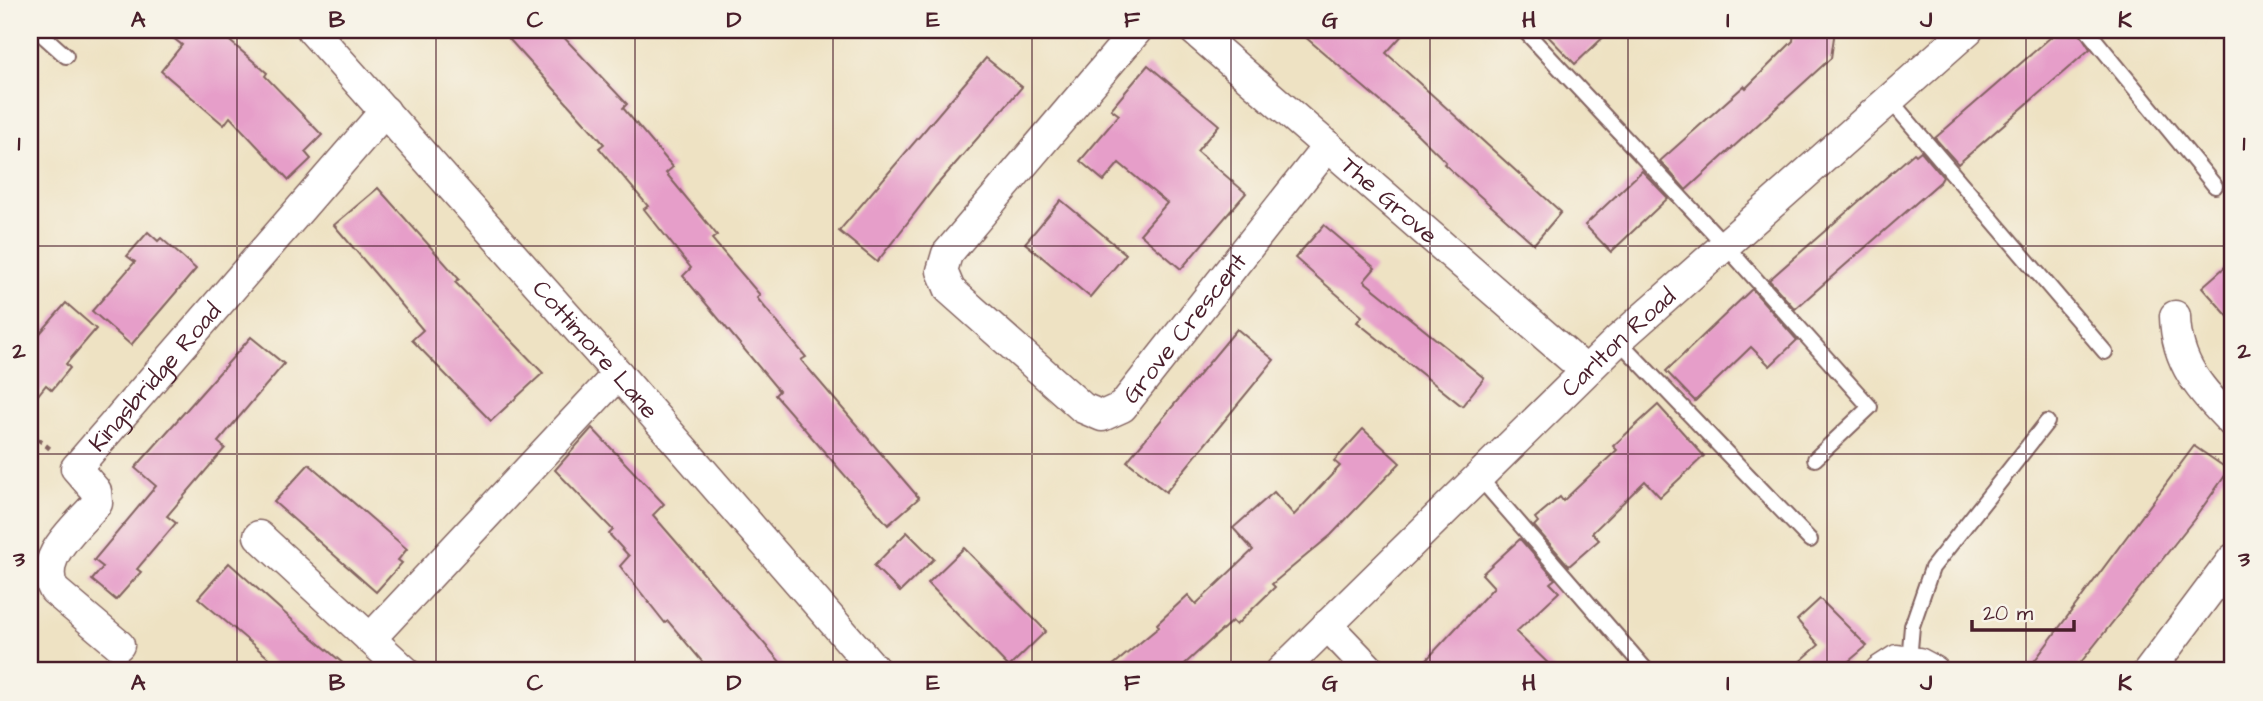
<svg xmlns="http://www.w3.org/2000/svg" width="2263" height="701" viewBox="0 0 2263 701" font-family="'Architects Daughter',sans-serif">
  <rect width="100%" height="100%" fill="#f7f3e8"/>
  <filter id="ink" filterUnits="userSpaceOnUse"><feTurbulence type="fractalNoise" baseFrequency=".0143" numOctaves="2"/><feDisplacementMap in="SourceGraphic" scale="14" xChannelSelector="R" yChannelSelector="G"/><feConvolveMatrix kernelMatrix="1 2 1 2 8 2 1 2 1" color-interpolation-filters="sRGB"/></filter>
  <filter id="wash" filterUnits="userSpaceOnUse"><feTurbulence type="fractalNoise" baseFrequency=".00686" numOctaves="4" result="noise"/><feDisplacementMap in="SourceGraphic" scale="28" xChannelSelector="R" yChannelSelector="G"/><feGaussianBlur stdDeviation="1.57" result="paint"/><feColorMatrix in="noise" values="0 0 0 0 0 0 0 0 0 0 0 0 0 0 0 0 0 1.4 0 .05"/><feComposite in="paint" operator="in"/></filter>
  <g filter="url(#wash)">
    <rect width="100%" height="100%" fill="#eee2c3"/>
    <g id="blocks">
      <g fill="#e69ec9">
        <path d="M163,30H217L267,73L265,76L322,135L305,152L311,159L289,180L230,117L224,125L161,71L182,45Z"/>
        <path d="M501,30H557L627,104L623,108L673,167L666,173L717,235L712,239L760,295L757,298L806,357L801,360L919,498L888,525L775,395L779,391L683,276L691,268L644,209L648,206L599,148L604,144Z"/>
        <path d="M1297,30H1407L1386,53L1561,212L1534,244L1444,164L1446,162L1407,124Z"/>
        <path d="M1542,30H1611L1575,64Z"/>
        <path d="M1794,30H1835L1831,58L1686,190L1660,161L1744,86L1746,88L1793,41Z"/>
        <path d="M2059,30H2078L2090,49L1958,164L1935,138Z"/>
        <path d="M986,58L1022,87L936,186L877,262L839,231Z"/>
        <path d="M1148,65L1219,125L1197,151L1246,193L1181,269L1140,234L1167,203L1119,163L1104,181L1080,161L1119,115L1111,109Z"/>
        <path d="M1921,151L1943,177L1940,182L1795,309L1769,280L1914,153L1916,155Z"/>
        <path d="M1642,171L1668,198L1611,252L1585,225Z"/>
        <path d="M378,188L459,279L455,282L543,373L491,421L412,340L423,330L334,225Z"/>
        <path d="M1061,200L1126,254L1090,297L1025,243Z"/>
        <path d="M1324,225L1375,268L1364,281L1484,378L1462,406L1357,322L1362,316L1295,258Z"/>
        <path d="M148,232L158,241L161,238L196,269L131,345L92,311L135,262L127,256Z"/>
        <path d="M2233,260V322L2202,287Z"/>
        <path d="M1752,289L1797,340L1770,366L1751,347L1695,401L1666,371Z"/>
        <path d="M66,303L96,329L66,364L70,368L52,390L46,385L30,405V345Z"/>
        <path d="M1237,329L1274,360L1166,492L1127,461Z"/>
        <path d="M251,337L284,364L218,442L225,448L167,516L176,523L137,569L141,572L116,600L92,580L103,567L94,560L156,486L135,468Z"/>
        <path d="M1658,405L1704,456L1660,497L1645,481L1592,533L1599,540L1569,566L1534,526L1538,522L1535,518L1560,497L1563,501L1617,450L1613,446Z"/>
        <path d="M592,428L664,504L653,515L788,671H710L668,621L665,623L620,566L629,556L609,534L613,530L555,470Z"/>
        <path d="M1363,429L1400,463L1331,535L1272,584L1275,587L1236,625L1232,621L1177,671H1106L1159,627L1157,624L1188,595L1196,604L1253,550L1233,528L1274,492L1294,515L1340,466L1334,461Z"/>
        <path d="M2194,446L2229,470L2195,518L2074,671H2027Z"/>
        <path d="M309,464L407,549L398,560L402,563L376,592L274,502Z"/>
        <path d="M907,532L934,559L900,592L874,566Z"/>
        <path d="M1520,539L1555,579L1550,583L1559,592L1516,632L1556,671H1416L1494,587L1482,574Z"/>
        <path d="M964,548L1046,631L1009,667L928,583Z"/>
        <path d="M229,563L299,626L352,671H284L198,598Z"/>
        <path d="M1820,599L1867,646L1837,671H1789L1819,645L1797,620Z"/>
      </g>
    </g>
  </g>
  <g filter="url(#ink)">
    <use href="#blocks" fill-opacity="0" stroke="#836360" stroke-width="2"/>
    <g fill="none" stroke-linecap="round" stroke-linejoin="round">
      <defs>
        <g id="service">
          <path d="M37,30L66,56"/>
          <path d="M1524,30L1725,245L1870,407L1815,459"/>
          <path d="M2087,30L2215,186"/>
          <path d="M1891,101L2105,352"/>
          <path d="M1618,340L1810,540"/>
          <path d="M1478,476L1647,671"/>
          <path d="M1909,661L1912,626L1932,568L2047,422"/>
        </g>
        <g id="minor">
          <path id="s1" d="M312,30L618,374L876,671"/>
          <path id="s2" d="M1137,30L947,254L942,271L950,290L1083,408L1102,416L1122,407L1328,146"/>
          <path id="s3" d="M1194,30L1586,371"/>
          <path d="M2175,316C2176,364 2201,390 2233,423"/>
          <path d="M259,536L405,671"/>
          <path d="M1327,625L1371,671"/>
          <path d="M370,639L618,374"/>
          <path id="s4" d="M119,645L54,590C36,558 77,527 97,503L96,491L76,468L385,111"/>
          <path id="s5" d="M1281,671L1618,340L1968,30"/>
          <path d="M1880,671L1897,660L1919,663L1934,671"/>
          <path d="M2149,671L2233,559"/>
        </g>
      </defs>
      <use href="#service" stroke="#836360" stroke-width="18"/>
      <use href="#minor" stroke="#836360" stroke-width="33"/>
      <path stroke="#836360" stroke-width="4.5" stroke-dasharray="5 5" stroke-linecap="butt" d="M30,433L53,451"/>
      <use href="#service" stroke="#fff" stroke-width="14"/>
      <use href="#minor" stroke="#fff" stroke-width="30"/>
    </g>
  </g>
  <path fill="none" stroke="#4a1f2b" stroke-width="2" stroke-opacity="0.55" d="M237,30V671M436,30V671M635,30V671M833,30V671M1032,30V671M1231,30V671M1430,30V671M1628,30V671M1827,30V671M2026,30V671M30,246H2233M30,454H2233"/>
  <g text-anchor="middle" stroke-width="5" stroke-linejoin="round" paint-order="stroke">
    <g font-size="24" fill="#4a1f2b" stroke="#f7f3e8">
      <text dy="8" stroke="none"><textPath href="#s3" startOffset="259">The Grove</textPath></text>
      <text dy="8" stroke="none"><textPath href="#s2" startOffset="653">Grove Crescent</textPath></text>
      <text dy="8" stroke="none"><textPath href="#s5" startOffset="471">Carlton Road</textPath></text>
      <text dy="8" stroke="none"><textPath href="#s1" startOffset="427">Cottimore Lane</textPath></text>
      <text dy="8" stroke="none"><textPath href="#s4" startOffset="352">Kingsbridge Road</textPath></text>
    </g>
  </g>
  <rect width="2263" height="701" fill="none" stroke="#f7f3e8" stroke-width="77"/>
  <path d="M1972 620v10h102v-10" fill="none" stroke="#4a1f2b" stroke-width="3.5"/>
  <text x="1983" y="620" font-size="21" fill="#4a1f2b" stroke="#f7f3e8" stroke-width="5" paint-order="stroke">20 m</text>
  <rect x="38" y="38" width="2186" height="624" fill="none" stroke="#4a1f2b" stroke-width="2.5"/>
  <g font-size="23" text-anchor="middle" font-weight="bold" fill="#4a1f2b">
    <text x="138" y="27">A</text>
    <text x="337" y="27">B</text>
    <text x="535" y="27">C</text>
    <text x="734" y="27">D</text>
    <text x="933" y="27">E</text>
    <text x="1132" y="27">F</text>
    <text x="1330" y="27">G</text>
    <text x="1529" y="27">H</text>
    <text x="1728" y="27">I</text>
    <text x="1926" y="27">J</text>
    <text x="2125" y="27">K</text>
    <text x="19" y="150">1</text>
    <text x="2244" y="150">1</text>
    <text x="19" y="358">2</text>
    <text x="2244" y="358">2</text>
    <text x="19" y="566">3</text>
    <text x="2244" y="566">3</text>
    <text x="138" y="690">A</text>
    <text x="337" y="690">B</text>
    <text x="535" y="690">C</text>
    <text x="734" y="690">D</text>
    <text x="933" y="690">E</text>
    <text x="1132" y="690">F</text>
    <text x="1330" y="690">G</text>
    <text x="1529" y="690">H</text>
    <text x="1728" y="690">I</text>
    <text x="1926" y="690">J</text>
    <text x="2125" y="690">K</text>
  </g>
</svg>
